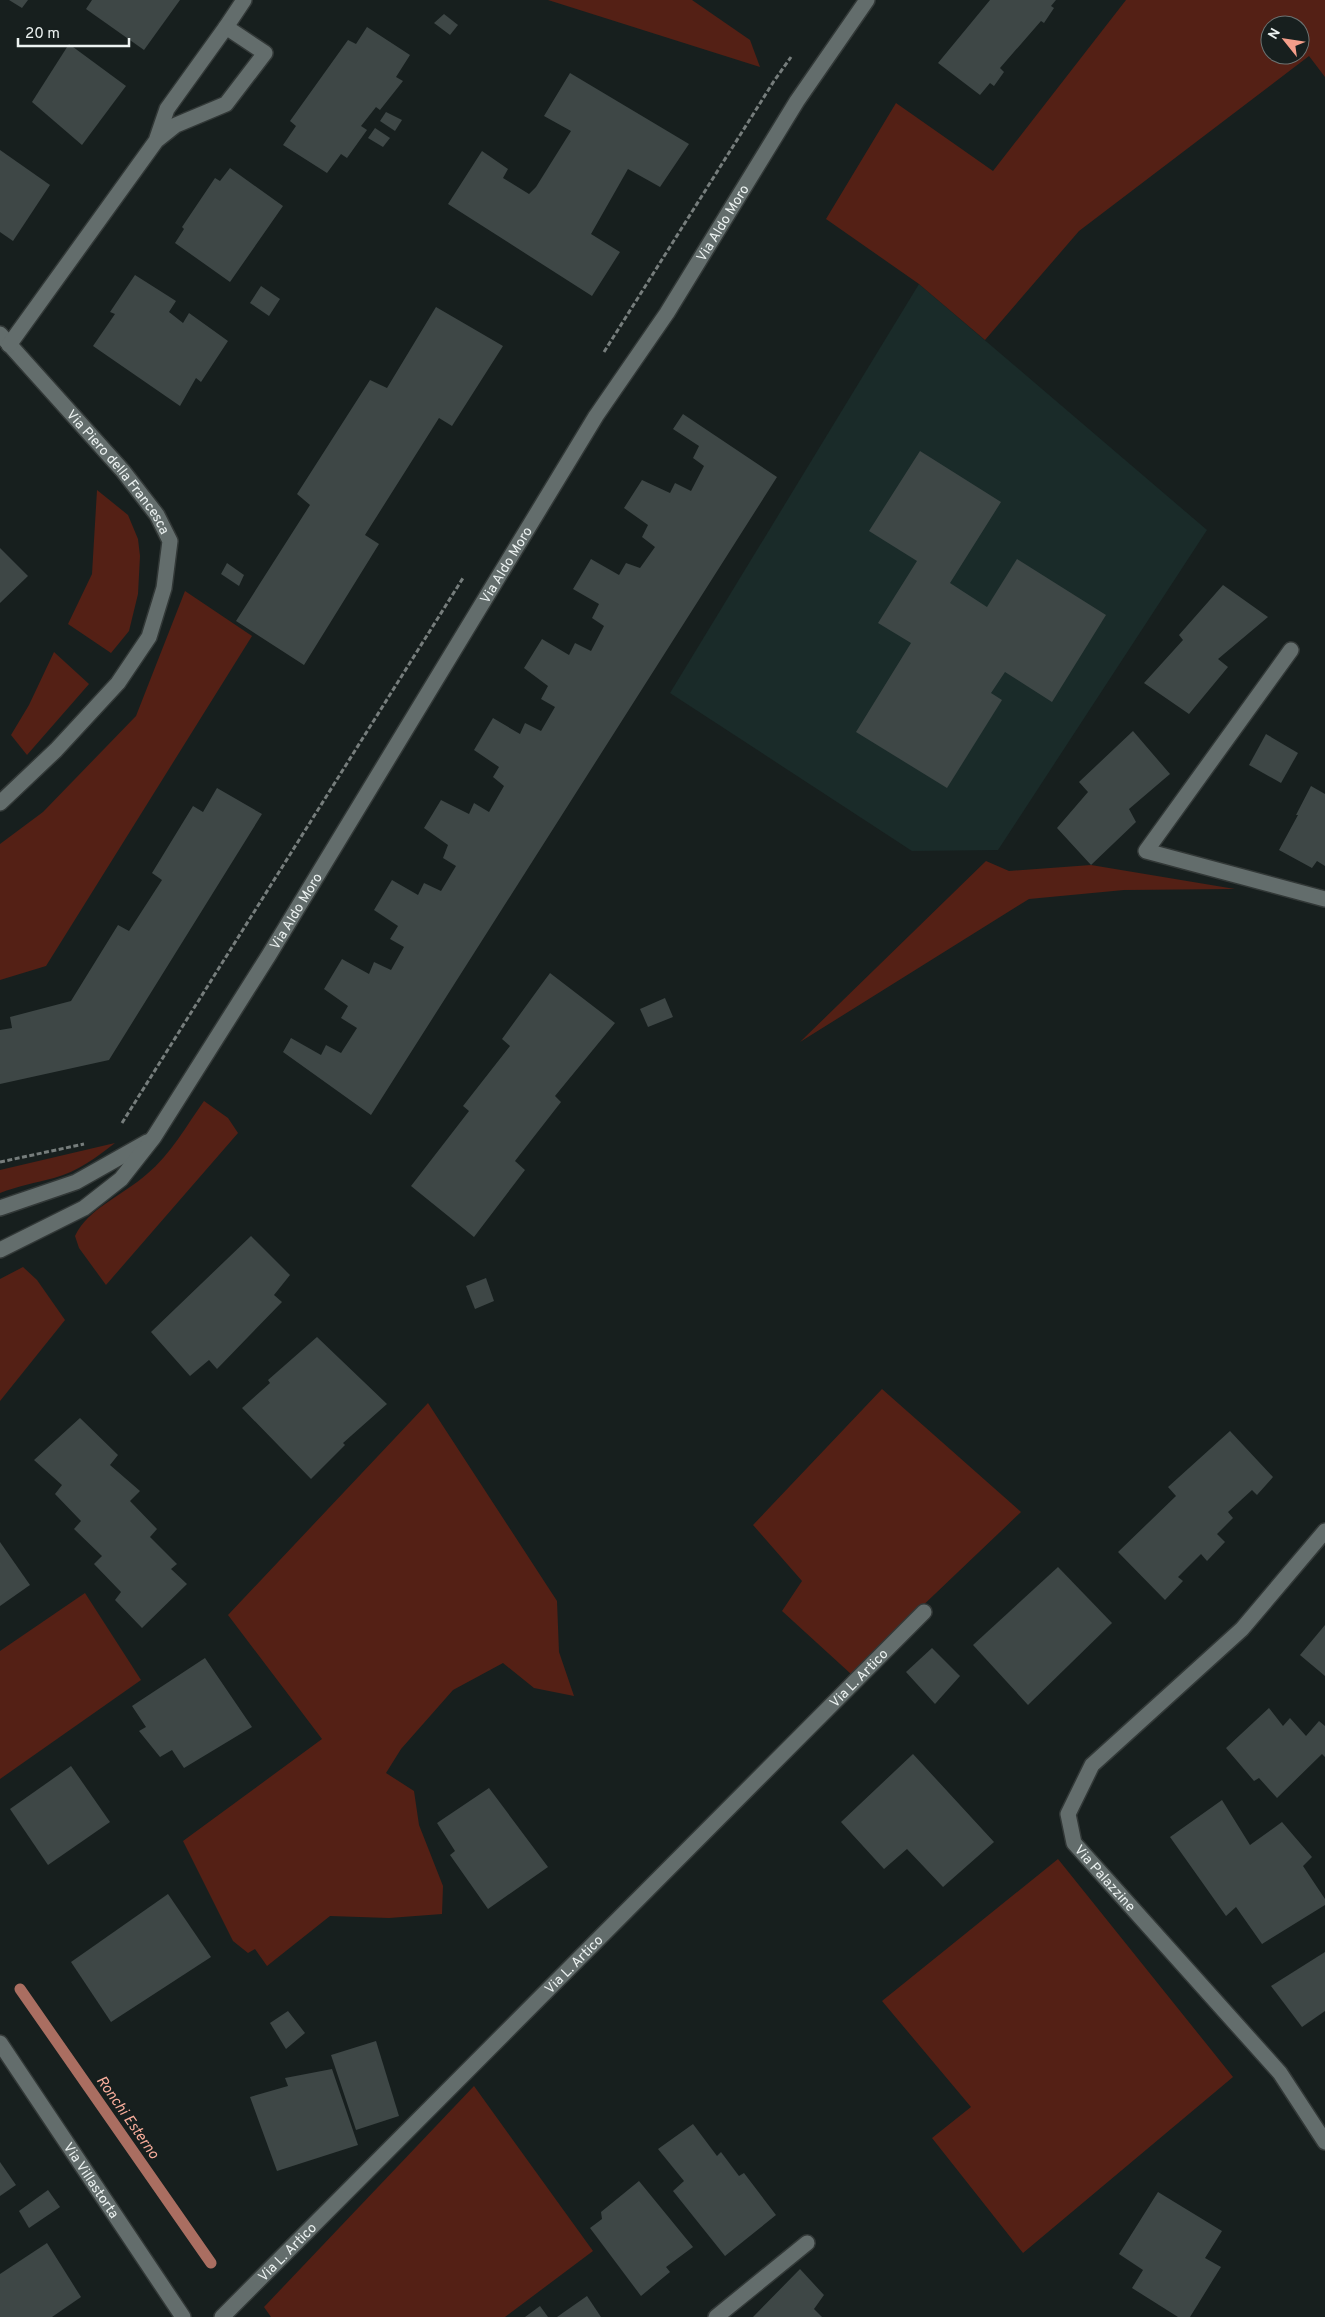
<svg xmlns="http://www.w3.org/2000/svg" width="1325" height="2317" viewBox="0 0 1325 2317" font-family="Overpass,sans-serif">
  <rect width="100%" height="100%" fill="#171f1e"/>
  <path fill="#1a2b29" d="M919,284L1207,530L998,850L912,851L670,693Z"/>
  <g fill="#542015" fill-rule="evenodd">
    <path d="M548,0H692L750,40L760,67Z"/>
    <path d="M1126,0H1325V77L1309,56L1079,231L985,340L919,284L826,219L896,103L993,171ZM1270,25H1300V55H1270Z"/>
    <path d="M97,490L128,515L138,539L140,556L138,594L129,631L111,653L68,624L92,574Z"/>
    <path d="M185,591L252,636L46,966L0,980V844L43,812L136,716Z"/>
    <path d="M54,652L89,684L27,755L11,735L29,705Z"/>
    <path d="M986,861L1009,871L1091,865L1235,889L1124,890L1029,899L800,1042Z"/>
    <path d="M204,1101L228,1118L238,1133L106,1285L79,1248L75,1236C88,1208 124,1195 147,1174C170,1155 187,1125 204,1101Z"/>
    <path d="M115,1143C97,1157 77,1172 54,1178C35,1183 18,1186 0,1193V1170Z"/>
    <path d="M23,1267L37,1280L65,1320L0,1401V1279Z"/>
    <path d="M882,1389L1021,1512L851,1674L782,1611L802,1581L753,1525Z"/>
    <path d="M428,1403L557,1601L559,1652L574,1696L534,1688L503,1663L453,1690L401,1749L386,1773L414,1791L419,1825L443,1886L442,1914L389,1918L330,1916L267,1966L255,1949L248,1953L233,1941L183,1841L322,1739L228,1615Z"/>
    <path d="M85,1593L141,1680L0,1779V1651Z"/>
    <path d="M1058,1859L1233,2077L1023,2253L932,2138L971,2107L882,2001Z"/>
    <path d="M474,2086L593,2251L505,2317H271L264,2307Z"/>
  </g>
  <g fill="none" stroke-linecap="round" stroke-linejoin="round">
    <path stroke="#aa6e61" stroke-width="11" d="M20,1989L211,2263"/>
  </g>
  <g fill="#3e4746">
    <path d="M9,0H28L22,8Z"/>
    <path d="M92,0H180L144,50L86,9Z"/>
    <path d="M990,0H1056L1051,6L1054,8L1044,23L1041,21L1000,68L1004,72L994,86L990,83L980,95L938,63Z"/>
    <path d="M444,14L458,25L450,35L434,23Z"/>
    <path d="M367,27L410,55L396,77L403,81L380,110L376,107L361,126L367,130L347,158L341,154L327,173L283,145L296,126L290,121L348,40L356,44Z"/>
    <path d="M69,44L126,86L82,145L32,102Z"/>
    <path d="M570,73L689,144L660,187L628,169L591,234L620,252L592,296L448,204L482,151L508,169L503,178L529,194L536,187L571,131L544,116Z"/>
    <path d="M386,112L402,120L395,131L380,121Z"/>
    <path d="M375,128L390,138L383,147L368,138Z"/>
    <path d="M0,150L50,185L13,241L0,232Z"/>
    <path d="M230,168L283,206L230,282L175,243L184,229L182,227L215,178L220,181Z"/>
    <path d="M135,275L176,301L169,312L183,323L189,313L228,341L201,382L196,378L180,406L93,346L115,314L110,312Z"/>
    <path d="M261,286L280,299L269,316L250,303Z"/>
    <path d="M436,307L503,346L452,426L439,418L365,535L379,544L304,665L236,621L310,505L297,494L370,380L387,388Z"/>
    <path d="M683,414L777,477L371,1115L283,1052L291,1038L321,1055L326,1045L341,1053L357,1028L341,1018L348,1006L324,989L342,959L369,974L374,962L391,970L404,947L390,939L398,926L374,910L392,880L418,895L424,883L441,891L456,866L443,858L448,845L424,828L441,800L469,814L474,803L489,812L504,786L493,777L499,767L474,750L493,718L520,734L525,723L541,731L555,707L541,699L548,686L524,668L542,639L569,655L575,643L591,651L604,626L592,618L599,604L573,589L591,559L619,575L626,563L640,568L655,547L642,537L648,525L624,508L642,480L670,493L675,483L691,491L704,466L693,458L699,446L673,429Z"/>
    <path d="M920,451L1001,502L950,583L987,607L1017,559L1106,615L1052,702L1005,672L991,693L1002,700L947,788L856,732L911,643L878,623L917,561L869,531Z"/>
    <path d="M0,548L28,576L0,603Z"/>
    <path d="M227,563L244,575L239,586L221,574Z"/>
    <path d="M1223,585L1268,617L1218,659L1228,667L1189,714L1144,683L1183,640L1179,635Z"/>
    <path d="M1133,731L1170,774L1129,809L1136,822L1091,865L1057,828L1088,792L1079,782Z"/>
    <path d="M1266,734L1298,753L1281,783L1249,765Z"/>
    <path d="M1311,786L1325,794V866L1317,861L1312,868L1279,850L1298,815H1296Z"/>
    <path d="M217,788L262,814L109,1060L0,1084V1030L12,1028L10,1017L71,1001L118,925L129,931L162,880L152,873L193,806L203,812Z"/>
    <path d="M550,973L615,1023L555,1096L561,1102L515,1161L525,1170L474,1237L411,1186L469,1111L463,1106L510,1046L502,1039Z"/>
    <path d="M665,998L673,1017L648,1027L640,1009Z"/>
    <path d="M251,1236L290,1275L274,1295L282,1302L217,1369L209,1360L190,1376L151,1332Z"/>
    <path d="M486,1278L494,1301L475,1309L466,1286Z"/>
    <path d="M317,1337L387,1404L343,1443L345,1445L311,1479L242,1408L270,1383L268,1380Z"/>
    <path d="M80,1418L118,1455L110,1465L140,1491L130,1501L157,1529L150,1537L177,1564L171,1569L187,1584L142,1628L115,1600L121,1592L94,1564L102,1556L74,1529L81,1521L55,1494L62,1485L34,1460Z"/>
    <path d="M1230,1431L1273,1477L1257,1495L1252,1490L1228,1512L1233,1518L1217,1534L1225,1542L1207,1561L1201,1554L1178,1577L1183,1581L1165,1600L1118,1552L1176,1496L1168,1487Z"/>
    <path d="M0,1542L30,1585L0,1606Z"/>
    <path d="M1058,1567L1112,1623L1028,1705L973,1645Z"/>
    <path d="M1325,1625V1676L1300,1655Z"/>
    <path d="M932,1648L960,1676L935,1704L906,1672Z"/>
    <path d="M205,1658L252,1727L184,1768L172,1750L160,1757L139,1731L146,1727L132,1706Z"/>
    <path d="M1269,1708L1283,1726L1290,1718L1306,1736L1319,1721L1325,1726V1757L1322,1754L1277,1798L1259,1778L1254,1781L1226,1748Z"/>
    <path d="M913,1754L994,1842L943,1887L907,1849L884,1869L841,1822Z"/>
    <path d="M71,1766L110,1822L48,1865L10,1809Z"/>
    <path d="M489,1788L548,1867L488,1909L450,1855L455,1851L437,1823Z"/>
    <path d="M1222,1800L1250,1845L1282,1822L1312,1857L1303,1866L1325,1899V1905L1262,1944L1236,1907L1226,1916L1170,1837Z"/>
    <path d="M168,1894L211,1957L111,2022L71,1962Z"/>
    <path d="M1325,1952V2011L1302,2027L1271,1986Z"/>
    <path d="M288,2011L305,2033L286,2049L270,2023Z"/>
    <path d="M376,2041L399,2116L356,2130L331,2055Z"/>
    <path d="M332,2069L358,2145L277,2171L250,2097L288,2086L285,2078Z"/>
    <path d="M693,2124L717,2156L721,2152L739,2176L744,2173L776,2215L725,2256L673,2191L684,2181L658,2149Z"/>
    <path d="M0,2162L16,2185L0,2196Z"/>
    <path d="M639,2181L693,2247L666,2267L670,2272L641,2296L590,2228L602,2219L601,2212Z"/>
    <path d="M48,2190L60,2207L29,2228L19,2211Z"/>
    <path d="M1158,2192L1222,2231L1205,2258L1221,2267L1190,2317H1178L1132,2288L1143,2270L1119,2254Z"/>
    <path d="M47,2243L81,2297L52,2317H0V2274Z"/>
    <path d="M800,2269L824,2295L814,2309L822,2317H753Z"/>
    <path d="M587,2296L601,2317H557Z"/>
    <path d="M540,2306L548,2317H525Z"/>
  </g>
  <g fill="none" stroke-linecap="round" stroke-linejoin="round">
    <defs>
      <g id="minor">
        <path d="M226,27L244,0"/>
        <path id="s1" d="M0,334L123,471L157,515L170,541L164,588L149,637L118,683L56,750L0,803"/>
        <path d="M9,345L156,141L167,109L226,27L265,53L226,104L176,125L156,141"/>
        <path d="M1291,650L1146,851L1325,899"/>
        <path d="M0,1208L76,1182L147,1142"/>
        <path id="s2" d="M0,1250L84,1208L121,1179L154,1137L269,955L596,416L667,313L797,101L867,0"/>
        <path id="s3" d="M1325,1531L1242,1629L1092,1765L1068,1814L1074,1843L1280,2073L1325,2142"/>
        <path id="s4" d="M0,2043L183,2317"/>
        <path id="s5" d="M222,2317L924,1612"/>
        <path d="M716,2317L807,2243"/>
      </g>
    </defs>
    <use href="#minor" stroke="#323837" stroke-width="18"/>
    <g stroke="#767d7c" stroke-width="3" stroke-dasharray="5 2.5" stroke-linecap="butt">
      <path d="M604,352L774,81L791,57"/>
      <path d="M122,1123L463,578"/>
      <path d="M0,1162L84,1144"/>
    </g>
    <use href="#minor" stroke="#636d6c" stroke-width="15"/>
  </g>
  <g text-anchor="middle" stroke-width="4" stroke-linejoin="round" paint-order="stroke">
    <g font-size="14" fill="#ecf2f1" stroke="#171f1e">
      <text dy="5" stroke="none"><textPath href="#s2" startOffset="1271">Via Aldo Moro</textPath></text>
      <text dy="5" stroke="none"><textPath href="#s1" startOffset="182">Via Piero della Francesca</textPath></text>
      <text dy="5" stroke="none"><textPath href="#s2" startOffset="866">Via Aldo Moro</textPath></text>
      <text dy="5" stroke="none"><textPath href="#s2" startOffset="461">Via Aldo Moro</textPath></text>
      <text dy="5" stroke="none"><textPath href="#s5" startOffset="902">Via L. Artico</textPath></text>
      <text dy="5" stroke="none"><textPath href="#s3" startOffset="462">Via Palazzine</textPath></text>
      <text dy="5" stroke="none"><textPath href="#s5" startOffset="498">Via L. Artico</textPath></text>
      <text dy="5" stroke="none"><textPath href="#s4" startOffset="165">Via Villastorta</textPath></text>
      <text dy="5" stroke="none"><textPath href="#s5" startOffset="92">Via L. Artico</textPath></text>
    </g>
    <g font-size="15" font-style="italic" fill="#f8ad9b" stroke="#171f1e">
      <text transform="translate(128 2117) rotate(55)" y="5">Ronchi Esterno</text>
    </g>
  </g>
  <g transform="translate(1285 40) rotate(300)"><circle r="24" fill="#171f1e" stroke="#6c7372"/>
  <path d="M0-4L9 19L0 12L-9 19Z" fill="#f49e8a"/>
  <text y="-8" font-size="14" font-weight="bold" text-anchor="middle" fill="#ecf2f1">N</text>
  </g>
  <path d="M18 38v8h111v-8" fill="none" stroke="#ecf2f1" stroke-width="2.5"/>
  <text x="25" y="38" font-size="15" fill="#ecf2f1" stroke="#171f1e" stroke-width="4" paint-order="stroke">20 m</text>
</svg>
